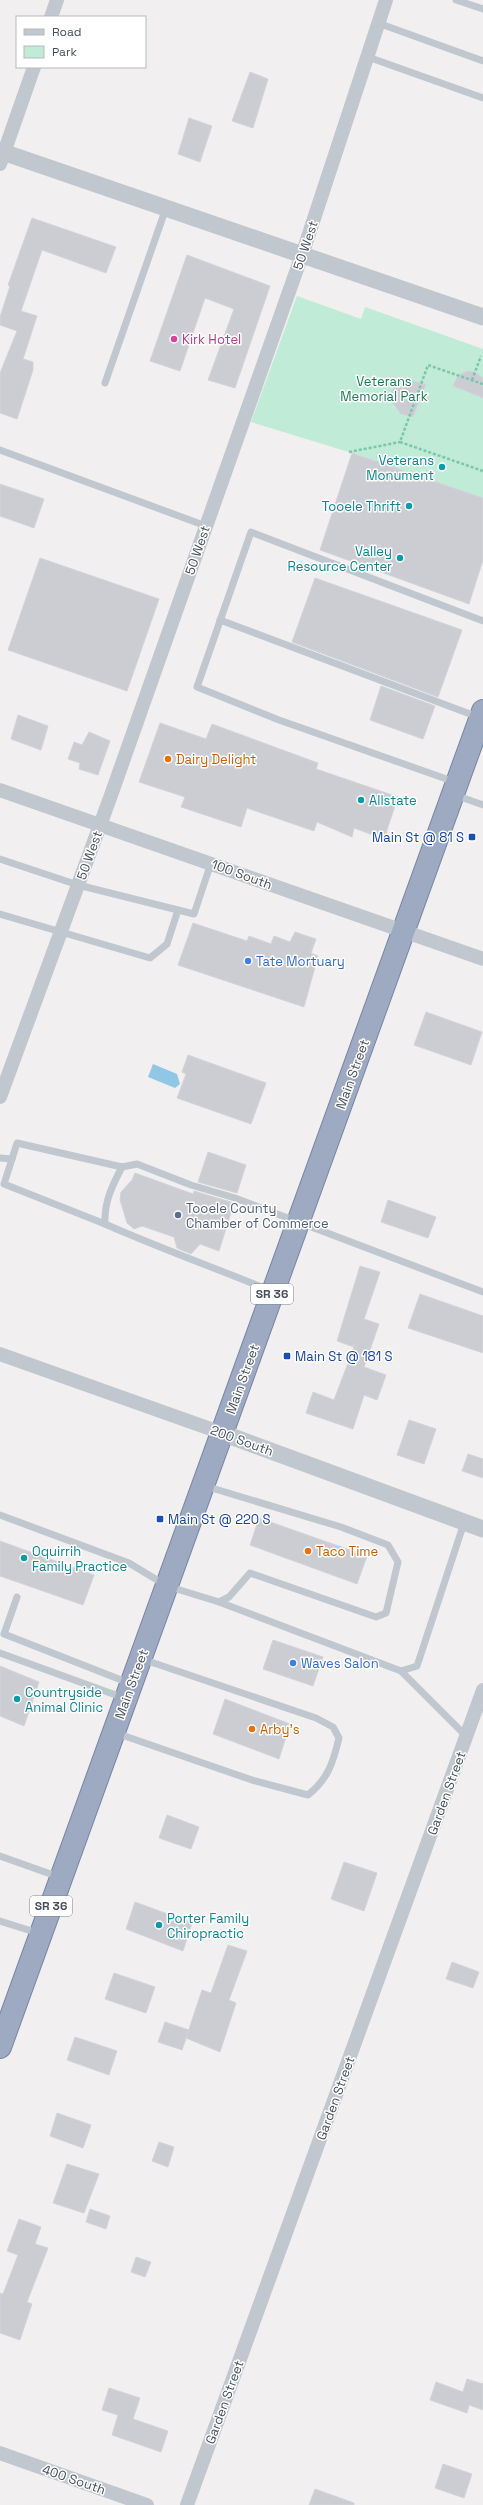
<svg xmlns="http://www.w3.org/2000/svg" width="483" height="2505" viewBox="0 0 483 2505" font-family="'Space Grotesk',sans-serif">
  <rect width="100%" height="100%" fill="#f1efef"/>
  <path fill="#c0ebd7" d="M297,296L361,319L365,307L483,349V498L352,453L251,422Z"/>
  <path fill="#91c7e5" d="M153,1064L177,1074L180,1084L175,1088L148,1077Z"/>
  <g fill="#cccdd3" stroke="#d3d4da">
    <path d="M250,72L268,79L253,128L232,121Z"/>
    <path d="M189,118L212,126L200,162L178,154Z"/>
    <path d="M32,218L116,247L106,273L42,250L21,311L37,316L23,359L33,362V370L17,419L0,413V373L17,331L0,325V317L10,286L8,285Z"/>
    <path d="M187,255L270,286L235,388L208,380L234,309L205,298L180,371L150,361Z"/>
    <path d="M468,371L475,372L483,378V398L453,386L458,375Z"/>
    <path d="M404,379L426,384L413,417L401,414L392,402L391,393L396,384Z"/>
    <path d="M352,453L483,498V560L469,604L320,550Z"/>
    <path d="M0,484L44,499L34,528L0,516Z"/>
    <path d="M40,558L159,599L127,691L8,650Z"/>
    <path d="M315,578L462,630L438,697L292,642Z"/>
    <path d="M381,686L435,706L423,739L370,720Z"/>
    <path d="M18,715L48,726L41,750L11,739Z"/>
    <path d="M160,723L206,739L212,724L318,763L316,769L398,797L384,839L354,828L352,837L317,822L314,831L247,808L241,827L181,807L185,797L139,782Z"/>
    <path d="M89,732L110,741L98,775L79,769L80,763L68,759L74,742L82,745Z"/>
    <path d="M193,923L247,941L249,936L271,944L274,936L290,942L295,932L316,939L311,953L318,956L304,1007L178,965Z"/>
    <path d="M426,1012L482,1032L471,1065L414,1045Z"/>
    <path d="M188,1055L266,1083L251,1124L177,1098L186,1074L182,1072Z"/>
    <path d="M208,1152L246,1165L237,1193L198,1182Z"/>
    <path d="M135,1173L193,1194L194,1191L234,1203L219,1251L200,1244L191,1254L177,1248L174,1237L142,1226L134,1229L127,1223L120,1200L121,1192L132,1180Z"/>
    <path d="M388,1200L436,1217L428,1238L381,1222Z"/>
    <path d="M360,1266L380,1272L364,1319L379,1324L364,1367L386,1375L377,1400L364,1395L353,1429L306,1413L313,1392L334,1400L354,1347L337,1341Z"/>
    <path d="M420,1294L483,1316V1353L408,1328Z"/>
    <path d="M409,1420L436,1429L424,1464L397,1455Z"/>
    <path d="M468,1454L483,1459V1478L462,1471Z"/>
    <path d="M259,1518L367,1556L357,1584L250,1545Z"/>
    <path d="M0,1541L94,1575L83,1605L0,1576Z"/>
    <path d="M273,1640L323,1657L313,1686L263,1669Z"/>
    <path d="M0,1666L39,1682L24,1726L0,1716Z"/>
    <path d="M225,1699L290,1724L279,1759L213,1734Z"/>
    <path d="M167,1815L199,1827L191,1849L159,1838Z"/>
    <path d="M344,1862L377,1873L364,1911L331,1899Z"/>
    <path d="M135,1902L192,1923L183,1951L126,1929Z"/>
    <path d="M228,1945L247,1951L229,2000L236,2003L220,2052L186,2038L202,1990L211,1993Z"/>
    <path d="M452,1962L479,1972L473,1988L446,1979Z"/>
    <path d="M114,1973L155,1987L146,2013L105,1999Z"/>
    <path d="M165,2022L189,2030L182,2050L158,2042Z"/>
    <path d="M75,2037L117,2051L109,2075L67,2060Z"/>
    <path d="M57,2113L91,2125L83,2148L50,2136Z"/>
    <path d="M159,2142L174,2147L168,2167L152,2161Z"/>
    <path d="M67,2164L99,2174L84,2213L53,2203Z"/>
    <path d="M90,2209L110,2216L106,2229L86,2222Z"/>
    <path d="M19,2219L41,2227L35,2244L48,2248L27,2302L32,2304L20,2340L0,2333V2293L3,2294L18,2255L7,2251Z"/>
    <path d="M136,2257L151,2262L145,2277L131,2272Z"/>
    <path d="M467,2379L483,2384V2410L469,2405L467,2413L430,2400L436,2382L463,2392Z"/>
    <path d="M109,2388L140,2398L133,2419L168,2431L161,2452L112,2435L118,2415L102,2410Z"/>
    <path d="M443,2464L472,2474L464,2498L435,2488Z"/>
    <path d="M315,2489L354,2503V2505H309Z"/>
  </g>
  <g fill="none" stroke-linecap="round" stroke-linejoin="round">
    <defs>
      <path id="trunk" d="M0,2047L483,711"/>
    </defs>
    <use href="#trunk" stroke="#7585a5" stroke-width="24"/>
    <g stroke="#7bc6ac" stroke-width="2.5" stroke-dasharray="3 2" stroke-linecap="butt">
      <path d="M472,380L481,356"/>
      <path d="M483,384L428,365L400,442L483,471"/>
      <path d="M349,452L400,442"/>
    </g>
    <g stroke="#c0c7cf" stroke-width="7">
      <path d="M456,0L483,9"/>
      <path d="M378,23L483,61"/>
      <path d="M368,57L483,98"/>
      <path d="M105,383L166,208"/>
      <path d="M0,450L206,526"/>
      <path d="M220,620L478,717"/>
      <path d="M455,782L279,720L197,687L251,532L483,621"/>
      <path d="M455,795L483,805"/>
      <path d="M0,859L78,885L194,914L211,863"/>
      <path d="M0,914L150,958L167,944L178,910"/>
      <path d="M0,1158L12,1159L4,1184L105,1224"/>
      <path d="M12,1159L17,1143L122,1167"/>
      <path d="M271,1291C216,1268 159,1248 105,1224C104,1202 112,1186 122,1167L137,1164L191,1185L235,1198L483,1292"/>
      <path d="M0,1515L129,1563L167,1586L219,1602L229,1597L250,1573L376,1617L386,1613L398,1562L388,1545L341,1527L205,1486"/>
      <path d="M17,1597L4,1634L129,1683"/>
      <path d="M219,1602L401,1671L417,1666L464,1523"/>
      <path d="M0,1653L124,1698"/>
      <path d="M401,1671L466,1736"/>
      <path d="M116,1733L252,1780L308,1795C328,1779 333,1763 339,1738L333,1727L316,1718L142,1659"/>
      <path d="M0,1856L59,1877"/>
      <path d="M0,1921L38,1933"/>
    </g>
    <g stroke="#c0c7cf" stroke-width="14">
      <path d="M51,17L57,0"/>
      <path d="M0,164L34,67"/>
      <path d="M0,790L483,959"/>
      <path d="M0,1097L110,798L302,255L386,0"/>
      <path d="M0,1354L222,1433"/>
      <path d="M0,2453L147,2505"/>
      <path d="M187,2505L483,1690"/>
    </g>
    <g stroke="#c0c7cf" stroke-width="17">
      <path d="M0,151L483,317"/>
      <path d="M222,1433L483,1529"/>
    </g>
    <use href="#trunk" stroke="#9daac2" stroke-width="22"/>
  </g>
  <circle fill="#d1479c" stroke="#fff" stroke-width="1.5" cx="174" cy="339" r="4"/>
  <g fill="#0f9aa8" stroke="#fff" stroke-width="1.5">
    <circle cx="442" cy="467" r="4"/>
    <circle cx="409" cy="506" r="4"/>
    <circle cx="400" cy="558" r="4"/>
    <circle cx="361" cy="800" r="4"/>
    <circle cx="24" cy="1558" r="4"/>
    <circle cx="17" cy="1699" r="4"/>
    <circle cx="159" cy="1925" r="4"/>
  </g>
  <g fill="#e8710a" stroke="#fff" stroke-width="1.5">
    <circle cx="168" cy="759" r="4"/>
    <circle cx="308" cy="1551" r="4"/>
    <circle cx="252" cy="1729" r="4"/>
  </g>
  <g fill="#1a4fb4" stroke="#fff" stroke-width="1.5">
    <rect x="468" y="833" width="8" height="8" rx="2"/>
    <rect x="283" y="1352" width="8" height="8" rx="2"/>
    <rect x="156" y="1515" width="8" height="8" rx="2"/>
  </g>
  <g fill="#3f7fe0" stroke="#fff" stroke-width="1.5">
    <circle cx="248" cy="961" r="4"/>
    <circle cx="293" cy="1663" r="4"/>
  </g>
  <circle fill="#5c6f8a" stroke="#fff" stroke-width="1.5" cx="178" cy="1215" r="4"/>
  <g text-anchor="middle" stroke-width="3" stroke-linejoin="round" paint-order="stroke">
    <g fill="#fff" stroke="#7f848c" stroke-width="1">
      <rect x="251" y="1284" width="42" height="20" rx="3"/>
      <rect x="30" y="1896" width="42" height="20" rx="3"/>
    </g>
    <g font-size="12" font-weight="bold" fill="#484f5a">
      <text x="272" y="1298">SR 36</text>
      <text x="51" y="1910">SR 36</text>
    </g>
    <g font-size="13" fill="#484f5a" stroke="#fff">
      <text transform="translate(305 245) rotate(-71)" y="5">50 West</text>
      <text transform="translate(197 550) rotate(-71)" y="5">50 West</text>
      <text transform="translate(89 855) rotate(-70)" y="5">50 West</text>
      <text transform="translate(242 874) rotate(20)" y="5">100 South</text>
      <text transform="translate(352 1074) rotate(-70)" y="5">Main Street</text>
      <text transform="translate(242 1379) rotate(-70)" y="5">Main Street</text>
      <text transform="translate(242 1440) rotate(20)" y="5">200 South</text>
      <text transform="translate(131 1684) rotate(-70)" y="5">Main Street</text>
      <text transform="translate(446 1793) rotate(-70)" y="5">Garden Street</text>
      <text transform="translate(335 2098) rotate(-70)" y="5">Garden Street</text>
      <text transform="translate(224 2402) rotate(-70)" y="5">Garden Street</text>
      <text transform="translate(74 2479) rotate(19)" y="5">400 South</text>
    </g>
    <g font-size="13" fill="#b23c85" stroke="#fff" text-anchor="start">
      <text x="182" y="344">Kirk Hotel</text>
    </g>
    <g font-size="13" fill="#1e7657" stroke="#fff">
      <text x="384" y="386">Veterans<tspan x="384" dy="15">Memorial Park</tspan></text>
    </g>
    <g font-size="13" fill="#0d838f" stroke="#fff" text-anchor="start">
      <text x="434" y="465" text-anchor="end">Veterans<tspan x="434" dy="15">Monument</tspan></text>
      <text x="401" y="511" text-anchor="end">Tooele Thrift</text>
      <text x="392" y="556" text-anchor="end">Valley<tspan x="392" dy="15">Resource Center</tspan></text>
      <text x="369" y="805">Allstate</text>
      <text x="32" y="1556">Oquirrih<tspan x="32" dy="15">Family Practice</tspan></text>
      <text x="25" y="1697">Countryside<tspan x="25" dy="15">Animal Clinic</tspan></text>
      <text x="167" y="1923">Porter Family<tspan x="167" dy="15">Chiropractic</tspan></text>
    </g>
    <g font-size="13" fill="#c56008" stroke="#fff" text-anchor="start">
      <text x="176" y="764">Dairy Delight</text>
      <text x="316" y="1556">Taco Time</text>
      <text x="260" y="1734">Arby's</text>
    </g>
    <g font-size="13" fill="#164399" stroke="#fff" text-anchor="start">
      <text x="464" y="842" text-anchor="end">Main St @ 81 S</text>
      <text x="295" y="1361">Main St @ 181 S</text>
      <text x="168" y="1524">Main St @ 220 S</text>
    </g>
    <g font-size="13" fill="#366cbe" stroke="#fff" text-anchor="start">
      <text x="256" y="966">Tate Mortuary</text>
      <text x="301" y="1668">Waves Salon</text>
    </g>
    <g font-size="13" fill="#4e5e75" stroke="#fff" text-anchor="start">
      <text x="186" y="1213">Tooele County<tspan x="186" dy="15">Chamber of Commerce</tspan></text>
    </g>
  </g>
  <rect x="16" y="16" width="130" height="52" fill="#ffffff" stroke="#b6b9bd"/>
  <rect x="24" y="29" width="20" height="6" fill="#c0c7cf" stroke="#b6b9bd"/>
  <text x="52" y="36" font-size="12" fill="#484f5a">Road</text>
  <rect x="24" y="46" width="20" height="12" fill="#c0ebd7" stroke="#b6b9bd"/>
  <text x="52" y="56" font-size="12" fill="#484f5a">Park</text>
</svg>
